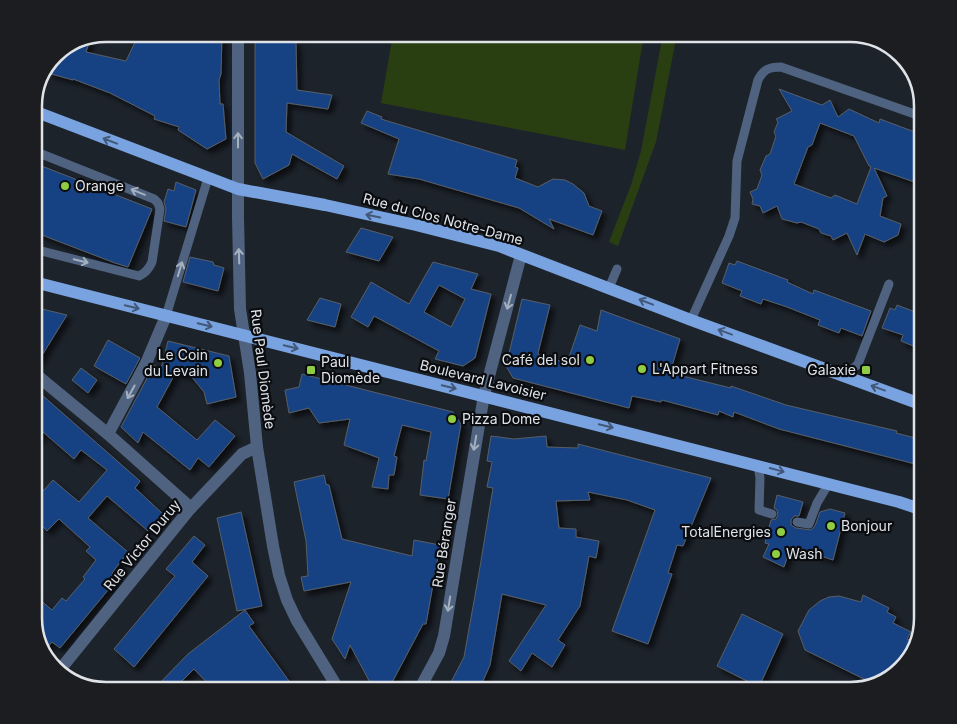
<svg xmlns="http://www.w3.org/2000/svg" width="957" height="724" viewBox="0 0 957 724" font-family="Inter,sans-serif">
  <defs>
    <filter id="shadow"><feDropShadow dx="4.5" dy="4.5" stdDeviation="2.5" flood-color="#0009"/></filter>
  </defs>
  <rect width="100%" height="100%" fill="#1d232b"/>
  <g fill="#2a3f11">
    <path d="M393,34H644L625,150L381,103Z"/>
    <path d="M663,34H677L656,142L618,246L609,242L631,185L641,151Z"/>
  </g>
  <g fill="#154383" stroke="#585e67" fill-rule="evenodd" filter="url(#shadow)">
    <path d="M139,34H222L221,74L219,80L220,104H223L226,139L207,149L178,130L179,127L154,119L155,116L110,93L73,79V80L48,73L55,58L61,60L64,50L90,40L86,52L126,61Z"/>
    <path d="M255,34H290V42H296L297,90L332,95L328,109L287,103L286,132L344,166L337,179L292,154L289,165L263,179L255,163Z"/>
    <path d="M779,89L822,105L830,100L838,117L849,109L879,123L880,119L923,135V185L874,168L887,196L883,198L880,216L901,224L898,235L884,242L865,234L857,255L847,233L833,240L831,236L821,233L819,229L801,222L797,223L782,219L777,206L763,213L760,206L752,204L753,199L750,192L757,189L762,175L760,170L766,156L770,154L776,136L774,132L778,122L776,119L792,111ZM820,123L854,136L869,166L871,167L857,204L835,195L831,198L794,184L808,147L812,145Z"/>
    <path d="M367,111L382,117L381,119L517,160L515,167L518,168L515,178L538,187L553,179L565,180L573,184L584,193L589,206L602,211L593,235L549,219L554,229L519,208L419,179L388,174L399,139L361,123Z"/>
    <path d="M34,163L152,209L128,267L115,263L34,232Z"/>
    <path d="M176,182L196,190L186,227L164,221L166,209L164,202L168,189L174,191Z"/>
    <path d="M361,228L393,237L379,261L346,252Z"/>
    <path d="M190,257L213,262L214,265L224,268L218,291L183,282Z"/>
    <path d="M737,261L788,280L787,282L813,294L814,290L871,311L862,336L841,328L839,333L818,325L820,320L787,307L763,299L761,304L740,296L742,291L722,283L729,263L735,265Z"/>
    <path d="M433,262L478,274L471,289L491,294L475,358L463,366L435,359L439,351L374,316L368,327L351,317L371,282L409,304ZM439,285L465,299L451,327L424,312Z"/>
    <path d="M320,298L341,304L335,327L307,320Z"/>
    <path d="M522,299L550,305L538,353L539,355L567,363L580,325L597,331L601,310L680,339L670,373L731,388V386L786,405L897,431L896,433L923,440V466L779,429L734,412L733,417L719,411L718,415L662,400L661,402L632,396L629,408L513,378L506,366Z"/>
    <path d="M897,305L923,315V350L901,341L903,335L882,328L890,308L895,310Z"/>
    <path d="M42,309L67,315L36,365H34V322Z"/>
    <path d="M108,340L140,358L126,384L94,366Z"/>
    <path d="M168,341L229,356L236,397L207,404L204,392L191,376L176,372L157,407L197,440L215,420L235,436L209,467L198,458L190,470L143,432L138,443L121,427L154,365L161,369Z"/>
    <path d="M81,368L97,380L88,393L72,380Z"/>
    <path d="M302,374L453,412L461,424L448,499L420,495L424,460L426,461L431,432L402,425L394,456L397,457L394,475H389L388,489L372,487L379,458L344,445L350,419L319,423L309,408L289,413L285,390L299,387Z"/>
    <path d="M34,388L140,481L135,488L163,514L148,531L107,496L88,518L128,552L112,573L118,578L60,648L52,642L43,652L34,622V595L52,610L62,598L66,601L85,579L83,577L96,560L86,551L90,547L59,519L47,531L36,520L43,511L34,501L53,480L79,502L107,470L81,450L74,459L43,432L34,444Z"/>
    <path d="M491,436L514,439L546,436L547,447L578,448V444L711,478L683,546L677,545L668,573L672,574L648,644L612,631L655,510L627,500L588,492L590,500L556,501L559,528L576,529V537L599,541L596,558L589,556L580,606L558,640L565,645L552,667L532,653L521,671L509,661L546,605L502,594L490,665L479,690H447L464,657L479,573L493,488L487,487L492,462L487,461Z"/>
    <path d="M324,475L326,484L329,485L342,539L412,556L414,540L440,545L426,624H423L388,690H374L350,645L345,659L332,639L351,582L304,591L301,577L308,576L306,541L294,482Z"/>
    <path d="M777,495L803,502L799,516H794L791,520V525L796,528L811,530L815,526L820,512L830,509L845,513L833,560L791,546L784,567L763,557L769,544L765,543L771,520L776,519L778,515L777,510L774,508Z"/>
    <path d="M241,512L262,606L237,611L217,518Z"/>
    <path d="M194,536L205,545L192,562L208,576L134,667L114,649L175,576L166,569Z"/>
    <path d="M863,595L889,608L887,612L896,617L893,623L911,632L907,639L915,642L908,662L882,683L862,688L866,680L805,650L798,631L809,610L820,601L829,597L839,596L861,602Z"/>
    <path d="M245,610L254,623L249,626L289,681L276,690H214L194,669L173,690H153L188,654Z"/>
    <path d="M742,614L783,634L759,687L717,666Z"/>
  </g>
  <g fill="none" stroke-linecap="round" stroke-linejoin="round">
    <g stroke="#4f6380" stroke-width="9">
      <path d="M34,249L139,276C146,273 149,269 152,262L160,209L158,203L154,199L34,151"/>
      <path d="M609,288L617,269"/>
      <path d="M166,316L208,178"/>
      <path d="M691,320L729,236L735,218L737,161L758,80C764,69 769,67 781,67L923,117"/>
      <path d="M845,376L858,364L889,284"/>
      <path d="M758,465L760,478L759,510L772,514"/>
      <path d="M797,522L809,524L817,503L829,483"/>
    </g>
    <g stroke="#4f6380" stroke-width="12">
      <path d="M238,34V217L240,309L250,373L257,447L273,546L279,575L287,600L297,621L339,690"/>
      <path d="M34,373L108,434L191,508"/>
      <path d="M108,434L147,361L166,316"/>
      <path d="M59,671L189,510L242,454L257,447"/>
      <path d="M419,690L439,653L444,636L484,395L521,255"/>
    </g>
    <g stroke="#79a3e0" stroke-width="12">
      <path d="M34,111L238,189L325,205L416,225L499,246L691,320L923,405"/>
      <path d="M34,282L899,502L923,510"/>
    </g>
  </g>
  <defs><path id="oneway-shaft" d="M-6 0H5M1.5-3L5.5 0L1.5 3" fill="none" stroke-width="1.6" stroke-linecap="round" stroke-linejoin="round" transform="scale(1.25)"/></defs>
  <g stroke="#a5b0be">
    <use href="#oneway-shaft" transform="translate(238 140) rotate(-90)"/>
    <use href="#oneway-shaft" transform="translate(138 192) rotate(-158)"/>
    <use href="#oneway-shaft" transform="translate(239 256) rotate(-92)"/>
    <use href="#oneway-shaft" transform="translate(81 261) rotate(14)"/>
    <use href="#oneway-shaft" transform="translate(180 269) rotate(-73)"/>
    <use href="#oneway-shaft" transform="translate(509 302) rotate(105)"/>
    <use href="#oneway-shaft" transform="translate(131 392) rotate(119)"/>
    <use href="#oneway-shaft" transform="translate(475 443) rotate(100)"/>
    <use href="#oneway-shaft" transform="translate(449 604) rotate(99)"/>
  </g>
  <g stroke="#425878">
    <use href="#oneway-shaft" transform="translate(110 141) rotate(-159)"/>
    <use href="#oneway-shaft" transform="translate(373 216) rotate(-168)"/>
    <use href="#oneway-shaft" transform="translate(646 302) rotate(-159)"/>
    <use href="#oneway-shaft" transform="translate(132 307) rotate(14)"/>
    <use href="#oneway-shaft" transform="translate(205 325) rotate(13)"/>
    <use href="#oneway-shaft" transform="translate(725 332) rotate(-160)"/>
    <use href="#oneway-shaft" transform="translate(291 347) rotate(14)"/>
    <use href="#oneway-shaft" transform="translate(449 387) rotate(14)"/>
    <use href="#oneway-shaft" transform="translate(878 388) rotate(-160)"/>
    <use href="#oneway-shaft" transform="translate(606 426) rotate(14)"/>
    <use href="#oneway-shaft" transform="translate(777 470) rotate(15)"/>
  </g>
  <g fill="#8fcd42" stroke="#0a0c0f" stroke-width="2">
    <circle cx="65" cy="186" r="5"/>
    <circle cx="590" cy="360" r="5"/>
    <circle cx="218" cy="363" r="5"/>
    <circle cx="642" cy="369" r="5"/>
    <rect x="306" y="365" width="10" height="10" rx="2.5"/>
    <rect x="861" y="365" width="10" height="10" rx="2.5"/>
    <circle cx="452" cy="419" r="5"/>
    <circle cx="831" cy="526" r="5"/>
    <circle cx="781" cy="532" r="5"/>
    <circle cx="776" cy="554" r="5"/>
  </g>
  <g text-anchor="middle" stroke-width="4.5" stroke-linejoin="round" paint-order="stroke">
    <g font-size="14" fill="#dfe3e8" stroke="#0a0c0f" text-anchor="start">
      <text x="75" y="191">Orange</text>
      <text x="208" y="360" text-anchor="end">Le Coin<tspan x="208" dy="16">du Levain</tspan></text>
      <text x="580" y="365" text-anchor="end">Café del sol</text>
      <text x="321" y="367">Paul<tspan x="321" dy="16">Diomède</tspan></text>
      <text x="652" y="374">L'Appart Fitness</text>
      <text x="856" y="375" text-anchor="end">Galaxie</text>
      <text x="462" y="424">Pizza Dome</text>
      <text x="841" y="531">Bonjour</text>
      <text x="771" y="537" text-anchor="end">TotalEnergies</text>
      <text x="786" y="559">Wash</text>
    </g>
    <g font-size="14" fill="#dfe3e8" stroke="#0a0c0f">
      <text transform="translate(443 219) rotate(15)" y="5">Rue du Clos Notre-Dame</text>
      <text transform="translate(263 369) rotate(83)" y="5">Rue Paul Diomède</text>
      <text transform="translate(483 380) rotate(14)" y="5">Boulevard Lavoisier</text>
      <text transform="translate(444 543) rotate(-81)" y="5">Rue Béranger</text>
      <text transform="translate(142 545) rotate(-51)" y="5">Rue Victor Duruy</text>
    </g>
  </g>
  <path d="M0 0H957V724H0ZM106 42H850A64 64 0 0 1 914 106V618A64 64 0 0 1 850 682H106A64 64 0 0 1 42 618V106A64 64 0 0 1 106 42Z" fill="#1b1d20" fill-rule="evenodd"/>
  <path fill="none" stroke="#dfe3e8" stroke-width="2.5" d="M106 42H850A64 64 0 0 1 914 106V618A64 64 0 0 1 850 682H106A64 64 0 0 1 42 618V106A64 64 0 0 1 106 42Z"/>
</svg>
